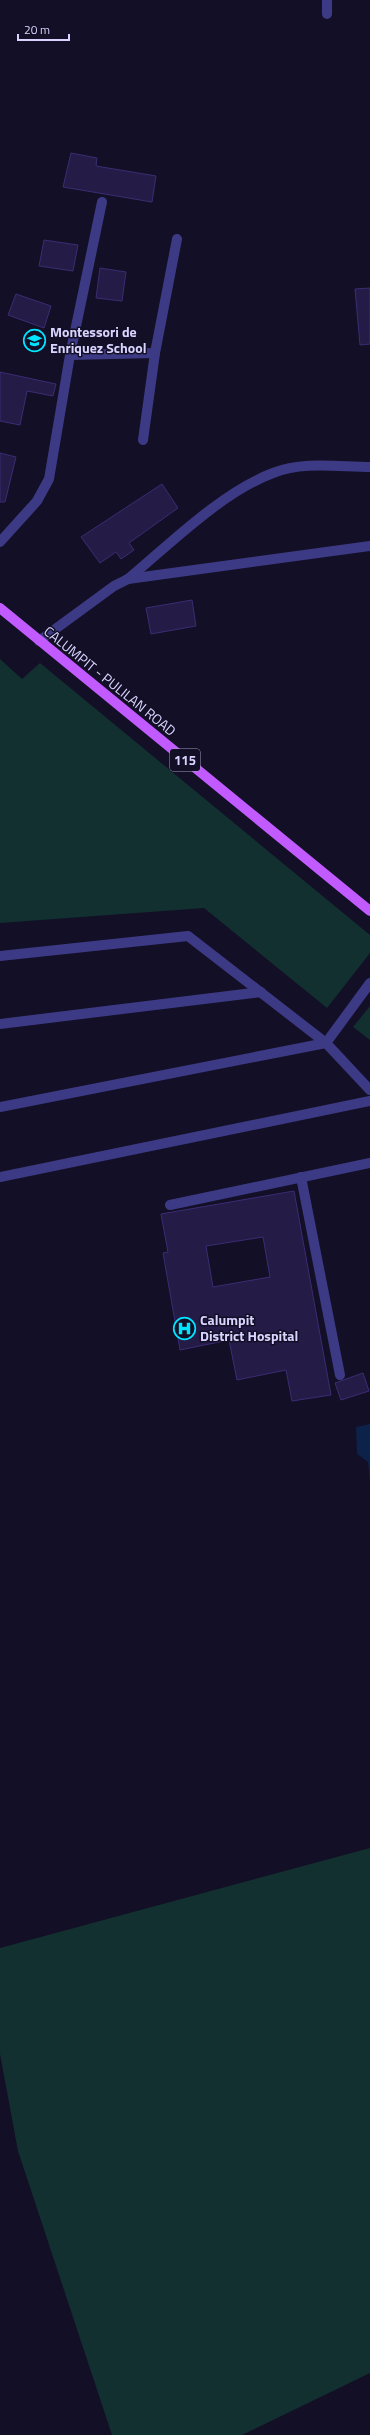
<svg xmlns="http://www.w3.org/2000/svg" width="370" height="2435" viewBox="0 0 370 2435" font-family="'Titillium Web',sans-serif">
  <rect width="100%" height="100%" fill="#130f26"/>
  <g fill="#12302f">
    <path d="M0,659L22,679L40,663L370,935V953L327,1008L204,908L0,923Z"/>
    <path d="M370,1006V1040L353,1027Z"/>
    <path d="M370,1848V2373L242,2435H112L18,2151L0,2054V1948Z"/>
  </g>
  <path fill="#0c2248" d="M370,1424V1482L368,1462L357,1454L356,1427Z"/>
  <g fill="#241b47" stroke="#3b2d73" fill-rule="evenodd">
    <path d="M71,153L97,158L96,166L156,176L152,202L63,187Z"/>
    <path d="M44,240L78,245L73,271L39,266Z"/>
    <path d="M100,268L126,272L122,301L96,298Z"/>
    <path d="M370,288V344L360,345L355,289Z"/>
    <path d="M16,294L51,306L44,328L8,315Z"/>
    <path d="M0,372L56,384L53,396L27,391L20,425L0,421Z"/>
    <path d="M0,453L16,457L5,502H0Z"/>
    <path d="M162,484L178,508L129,543L134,550L121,559L116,552L100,563L81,537Z"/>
    <path d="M192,600L196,626L151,634L146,608Z"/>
    <path d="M294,1191L331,1395L292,1401L286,1370L237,1380L229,1340L180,1350L163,1253L168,1252L161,1214ZM263,1237L270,1277L213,1287L206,1246Z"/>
    <path d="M363,1373L369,1391L341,1400L335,1383Z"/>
  </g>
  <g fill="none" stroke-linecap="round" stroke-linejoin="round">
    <g stroke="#3d3a85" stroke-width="10">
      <path d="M128,579L370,546"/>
      <path d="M39,641L114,586L128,579C170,544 222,492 273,473C303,461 339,467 370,467"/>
      <path d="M301,1177L340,1375"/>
      <path d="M170,1205L370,1163"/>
    </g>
    <g stroke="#3d3a85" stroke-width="10">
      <path d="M327,14V0"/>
      <path d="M70,355L155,353"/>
      <path d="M143,440L155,353L177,239"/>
      <path d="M0,542L37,501L49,479L70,355L102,202"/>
      <path d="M0,956L188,936L326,1043L370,1090"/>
      <path d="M0,1024L261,992"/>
      <path d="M0,1107L326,1043L370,983"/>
      <path d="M0,1177L370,1101"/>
    </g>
    <path stroke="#c25bff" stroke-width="10" d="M0,608L370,911"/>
  </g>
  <defs>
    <symbol id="school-ring" viewBox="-11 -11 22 22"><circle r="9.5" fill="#130f26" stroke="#00e5ff" stroke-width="1.5"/><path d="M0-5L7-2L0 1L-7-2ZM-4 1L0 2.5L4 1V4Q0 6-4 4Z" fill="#00e5ff"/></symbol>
    <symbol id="hospital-ring" viewBox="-11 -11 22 22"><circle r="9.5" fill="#130f26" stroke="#00e5ff" stroke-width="1.5"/><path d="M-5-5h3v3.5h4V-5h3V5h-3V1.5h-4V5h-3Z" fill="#00e5ff"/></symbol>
  </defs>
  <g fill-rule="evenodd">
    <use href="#school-ring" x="22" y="328" width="25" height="25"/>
    <use href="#hospital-ring" x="172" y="1316" width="25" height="25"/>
  </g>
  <g text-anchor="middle" stroke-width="3" stroke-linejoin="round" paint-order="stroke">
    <rect fill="#130f26" stroke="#9e99be" stroke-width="1" x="170" y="749" width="30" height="22" rx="3"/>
    <g font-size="13" font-weight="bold" fill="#d9d4ff">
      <text x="185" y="765">115</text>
    </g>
    <g font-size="14" font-weight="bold" fill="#d9d4ff" stroke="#130f26" text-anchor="start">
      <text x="50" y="337">Montessori de<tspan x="50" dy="16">Enriquez School</tspan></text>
      <text x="200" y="1325">Calumpit<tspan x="200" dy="16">District Hospital</tspan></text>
    </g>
    <g font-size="14" fill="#d9d4ff" stroke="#130f26">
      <text transform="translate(110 681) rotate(39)" y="5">CALUMPIT - PULILAN ROAD</text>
    </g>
  </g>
  <path d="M18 34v6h51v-6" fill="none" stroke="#d9d4ff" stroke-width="2"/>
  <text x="24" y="34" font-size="12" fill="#d9d4ff" stroke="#130f26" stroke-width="3" paint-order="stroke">20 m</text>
</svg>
